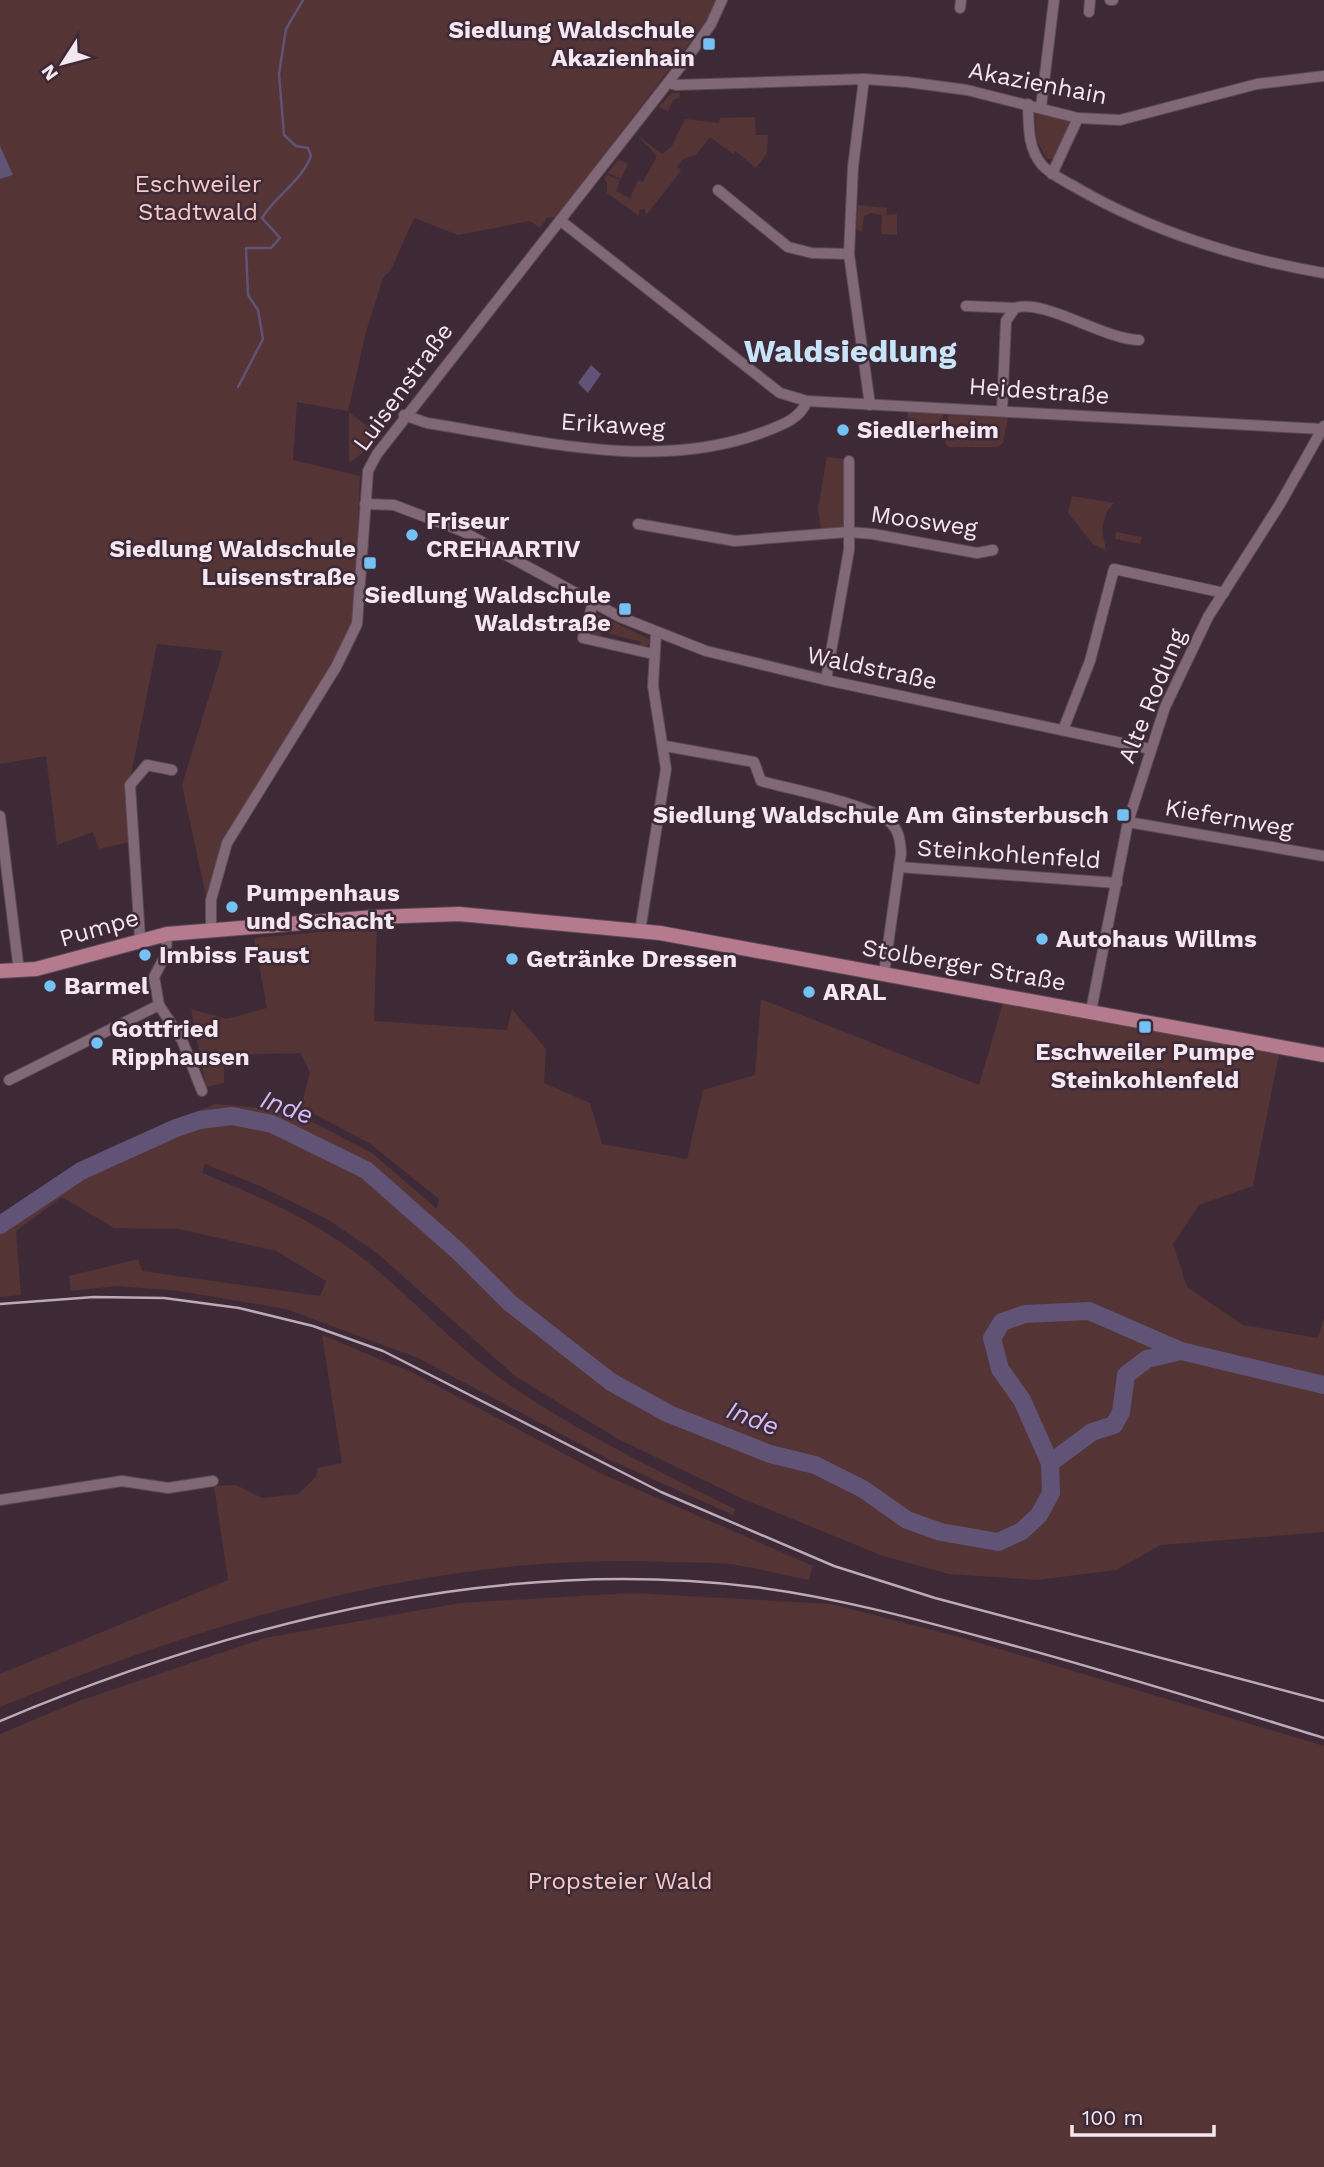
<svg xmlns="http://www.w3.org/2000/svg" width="1324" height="2167" viewBox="0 0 1324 2167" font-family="'Work Sans',sans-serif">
  <rect width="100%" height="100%" fill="#3e2a37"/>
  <g fill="#543434">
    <path d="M0,0H719L698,32L556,217L547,218L540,228L530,221L458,235L414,218L391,270L383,278L366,332L348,411L297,402L293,460L360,476L354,623L314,697L223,841L207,901L182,785L223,651L157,644L129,785L130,842L99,849L93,832L57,845L46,756L0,764Z"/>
    <path d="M679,92L680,98L674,99L668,111L659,107L670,94Z"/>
    <path d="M1042,110L1065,115L1070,122L1054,159H1047L1036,139L1035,114Z"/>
    <path d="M755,117L756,135H768L767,153L756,168L735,151L733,154L710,137L696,155L683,159L677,167L681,171L646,215L645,209L639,210V216L607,193V182L604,179L607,175L620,180L616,191L630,198L638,180L643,182L657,156L637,135L662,154L672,146L685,119L719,123L720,118Z"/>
    <path d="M619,159L628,164L621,179L608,173Z"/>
    <path d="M858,205L887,208L886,215L897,214V235L881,234L882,215L871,213L864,216L862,232L856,229Z"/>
    <path d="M908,411L943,414L941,428L936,432L907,422Z"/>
    <path d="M349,412L377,434L360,455L349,463Z"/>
    <path d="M948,415L1008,418L1003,443L998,447H948L945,442Z"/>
    <path d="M827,457L845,459V527L821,529L818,509Z"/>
    <path d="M1072,496L1114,503L1107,511L1102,529L1106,551L1093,544L1068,513Z"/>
    <path d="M1116,532L1142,537L1140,544L1115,539Z"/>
    <path d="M598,614L651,640L646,649L636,647L641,642L603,632L598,639L592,638L589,630Z"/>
    <path d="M377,927L374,1021L507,1030L512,1009L546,1049L544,1083L590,1103L602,1144L687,1159L703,1090L755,1075L761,999L979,1085L1003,1003L1279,1054L1253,1186L1199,1205L1173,1244L1187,1287L1243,1325L1318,1338L1324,1318V1532L1161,1545L1116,1570L1037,1580L949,1574L883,1556L741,1498L618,1439L515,1376L377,1253L327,1219L260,1186L205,1164L202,1173C261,1197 320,1223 370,1264C418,1304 459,1350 511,1386C582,1434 658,1471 735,1509L733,1515L608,1459L418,1358L286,1309L179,1291L117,1286L71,1291L69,1276L138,1259L142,1271L320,1296L326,1281L276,1251L179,1229L114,1228L62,1197L16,1231L21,1295L0,1297V1220L78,1166L121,1143L215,1104L273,1109L305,1118L372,1153L437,1209L439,1199L369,1143L301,1107L310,1073L301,1053L228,1055L224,1064V1083L206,1087L191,1009L227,1019L267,1008L254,938Z"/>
    <path d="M322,1335L413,1373L600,1473L813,1566L809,1580C783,1575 757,1568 731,1564C710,1562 688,1563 667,1562C437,1552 211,1620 0,1707V1674L228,1580L214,1486L236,1485L262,1498L298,1494L316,1477L318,1468L342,1463Z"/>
    <path d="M632,1593L831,1604L963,1638L1324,1746V2167H0V1734L79,1701L265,1638L460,1603Z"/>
  </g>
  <g fill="#605376">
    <path d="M0,146L13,175L0,179Z"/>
    <path d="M591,365L601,374L588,393L578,383Z"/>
  </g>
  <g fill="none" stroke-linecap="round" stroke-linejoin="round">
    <path stroke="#605376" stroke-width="2.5" d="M238,387L263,339L258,310L248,295L246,248H271L280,238L262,218C276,195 301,182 311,156L308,148L296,146L284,135L279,74L286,29L303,0"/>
    <g stroke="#605376" stroke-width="18">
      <path d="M0,1225L81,1171L176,1128L200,1120L232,1116L272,1124L366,1170L459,1252L510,1303L611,1382L669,1414L770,1454L815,1465L863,1489L907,1520L941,1532L998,1542L1022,1531L1039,1515L1051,1493L1050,1463L1022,1400L1000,1369L992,1338L1002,1322L1025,1314L1089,1311L1181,1351L1324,1385"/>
      <path d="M1050,1463L1092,1432L1114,1425L1121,1412L1126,1375L1147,1359L1181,1351"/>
    </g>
    <defs>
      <g id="minor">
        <path d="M1110,0H1113"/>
        <path d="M960,8L961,0"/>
        <path d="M1089,12L1090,0"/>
        <path d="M864,79L853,167L849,254L870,405"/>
        <path d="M668,83L676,85L864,79L907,82L967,90L1078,118L1120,120L1257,84L1324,76"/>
        <path d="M1028,104C1029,125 1027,147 1042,165C1051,175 1065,181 1077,188C1151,231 1240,259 1324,273"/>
        <path d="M1041,107L1054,0"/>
        <path d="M1052,174L1078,118"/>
        <path d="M718,190L788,247L812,253L849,254"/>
        <path d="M561,221L780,393L807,401L1322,429"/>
        <path d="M966,306L1015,308"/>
        <path d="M1002,411L1006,321L1015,308C1043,298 1103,339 1139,340"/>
        <path d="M404,415L427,423C535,440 654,472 761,433C779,426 800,420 807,401"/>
        <path d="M365,504L394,505L462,531L620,617L706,651L826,680L1150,749"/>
        <path d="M638,524L735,541L848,532L873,534L977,553L993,550"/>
        <path d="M593,603L583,638L653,654"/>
        <path d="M826,680L849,550V461"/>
        <path d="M1063,730L1090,661L1114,569L1224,593"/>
        <path d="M665,746L754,762L761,781C790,789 873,805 891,823C900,832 900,842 901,853L884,973"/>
        <path d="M0,816L19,971"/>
        <path d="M1128,822L1324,856"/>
        <path d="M899,867L1117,883"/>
        <path d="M211,930V900L227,843L336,667L357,624L368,471L377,454L688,57L711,24L722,0"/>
        <path d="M640,931L666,769L653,686L656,633"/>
        <path d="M167,934L166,954L154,977L159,1005L182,1040L202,1091"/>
        <path d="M140,938L130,785L147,765L172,770"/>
        <path d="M1091,1011L1128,822L1165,707L1208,617L1280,504L1324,426"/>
        <path d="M9,1080L159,1005"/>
        <path d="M0,1500L122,1481L168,1488L213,1481"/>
      </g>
      <path id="major" d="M0,971L36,969L167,934L375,917L459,914L660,933L1324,1055"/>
    </defs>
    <use href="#minor" stroke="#5b4954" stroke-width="12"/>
    <use href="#major" stroke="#5b4954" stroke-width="16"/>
    <use href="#minor" stroke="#806876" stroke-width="10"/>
    <use href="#major" stroke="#b57a8e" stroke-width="14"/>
    <g stroke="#baabb5" stroke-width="2.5">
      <path d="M0,1304L94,1297L164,1298L239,1308L313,1326L383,1351L661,1492L834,1566L935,1598L1324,1701"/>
      <path d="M0,1721C236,1622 497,1555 755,1587C834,1597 912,1618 989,1639C1102,1669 1213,1704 1324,1738"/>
    </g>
  </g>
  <g fill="#73c1f5" stroke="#3e2a37" stroke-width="2.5">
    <rect x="702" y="37" width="14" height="14" rx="3.5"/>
    <circle cx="843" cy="430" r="7"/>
    <circle cx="412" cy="535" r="7"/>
    <rect x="363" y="556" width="14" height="14" rx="3.5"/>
    <rect x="618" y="602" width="14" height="14" rx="3.5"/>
    <rect x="1116" y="808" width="14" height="14" rx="3.5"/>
    <circle cx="232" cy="907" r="7"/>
    <circle cx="1042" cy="939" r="7"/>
    <circle cx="145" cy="955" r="7"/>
    <circle cx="512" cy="959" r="7"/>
    <circle cx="50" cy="986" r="7"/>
    <circle cx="809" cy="992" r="7"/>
    <rect x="1138" y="1020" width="14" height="14" rx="3.5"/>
    <circle cx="97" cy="1043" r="7"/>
  </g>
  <g text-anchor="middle" stroke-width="5" stroke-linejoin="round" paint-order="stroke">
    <g font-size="24" font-weight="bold" fill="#f4e7ef" stroke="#3e2a37" text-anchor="start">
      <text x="695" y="38" text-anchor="end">Siedlung Waldschule<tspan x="695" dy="28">Akazienhain</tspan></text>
      <text x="857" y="438">Siedlerheim</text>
      <text x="426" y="529">Friseur<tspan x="426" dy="28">CREHAARTIV</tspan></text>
      <text x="356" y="557" text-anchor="end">Siedlung Waldschule<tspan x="356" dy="28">Luisenstraße</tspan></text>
      <text x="611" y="603" text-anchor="end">Siedlung Waldschule<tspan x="611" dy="28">Waldstraße</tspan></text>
      <text x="1109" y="823" text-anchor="end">Siedlung Waldschule Am Ginsterbusch</text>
      <text x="246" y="901">Pumpenhaus<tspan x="246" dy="28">und Schacht</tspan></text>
      <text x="1056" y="947">Autohaus Willms</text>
      <text x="159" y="963">Imbiss Faust</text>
      <text x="526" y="967">Getränke Dressen</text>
      <text x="64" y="994">Barmel</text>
      <text x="823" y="1000">ARAL</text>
      <text x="111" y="1037">Gottfried<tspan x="111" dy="28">Ripphausen</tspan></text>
      <text x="1145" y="1060" text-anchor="middle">Eschweiler Pumpe<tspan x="1145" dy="28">Steinkohlenfeld</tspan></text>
    </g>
    <g font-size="24" fill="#f4e7ef" stroke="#3e2a37">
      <text transform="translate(1038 83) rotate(11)" y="8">Akazienhain</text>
      <text transform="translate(403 387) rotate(-54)" y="8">Luisenstraße</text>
      <text transform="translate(1039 391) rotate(4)" y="8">Heidestraße</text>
      <text transform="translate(613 425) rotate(4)" y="8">Erikaweg</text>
      <text transform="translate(924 521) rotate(8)" y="8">Moosweg</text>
      <text transform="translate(872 668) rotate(12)" y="8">Waldstraße</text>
      <text transform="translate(1152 696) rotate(-68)" y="8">Alte Rodung</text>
      <text transform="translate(1229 818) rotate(10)" y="8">Kiefernweg</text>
      <text transform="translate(1009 854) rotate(4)" y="8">Steinkohlenfeld</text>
      <text transform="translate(99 928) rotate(-16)" y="8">Pumpe</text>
      <text transform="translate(964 965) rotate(10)" y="8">Stolberger Straße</text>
    </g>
    <g font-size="24" fill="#f6c8c6" stroke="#3e2a37">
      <text x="198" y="192">Eschweiler<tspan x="198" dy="28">Stadtwald</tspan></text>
      <text x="620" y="1889">Propsteier Wald</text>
    </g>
    <g font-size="26" font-style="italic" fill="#d1bcf9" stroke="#3e2a37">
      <text transform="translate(287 1107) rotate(20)" y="9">Inde</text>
      <text transform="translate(753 1418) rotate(21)" y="9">Inde</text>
    </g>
    <g font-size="32" font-weight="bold" fill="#c8e4f8" stroke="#3e2a37">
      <text x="850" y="362">Waldsiedlung</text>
    </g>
  </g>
  <g transform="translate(63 63) rotate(234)" stroke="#3e2a37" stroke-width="5" paint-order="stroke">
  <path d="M0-5L12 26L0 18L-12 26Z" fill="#f4e7ef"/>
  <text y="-10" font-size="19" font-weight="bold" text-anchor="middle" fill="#f4e7ef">N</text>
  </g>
  <path d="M1072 2125v10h142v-10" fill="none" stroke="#f4e7ef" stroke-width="3.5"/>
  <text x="1082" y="2125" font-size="21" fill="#f4e7ef" stroke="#3e2a37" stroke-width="5" paint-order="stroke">100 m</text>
</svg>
